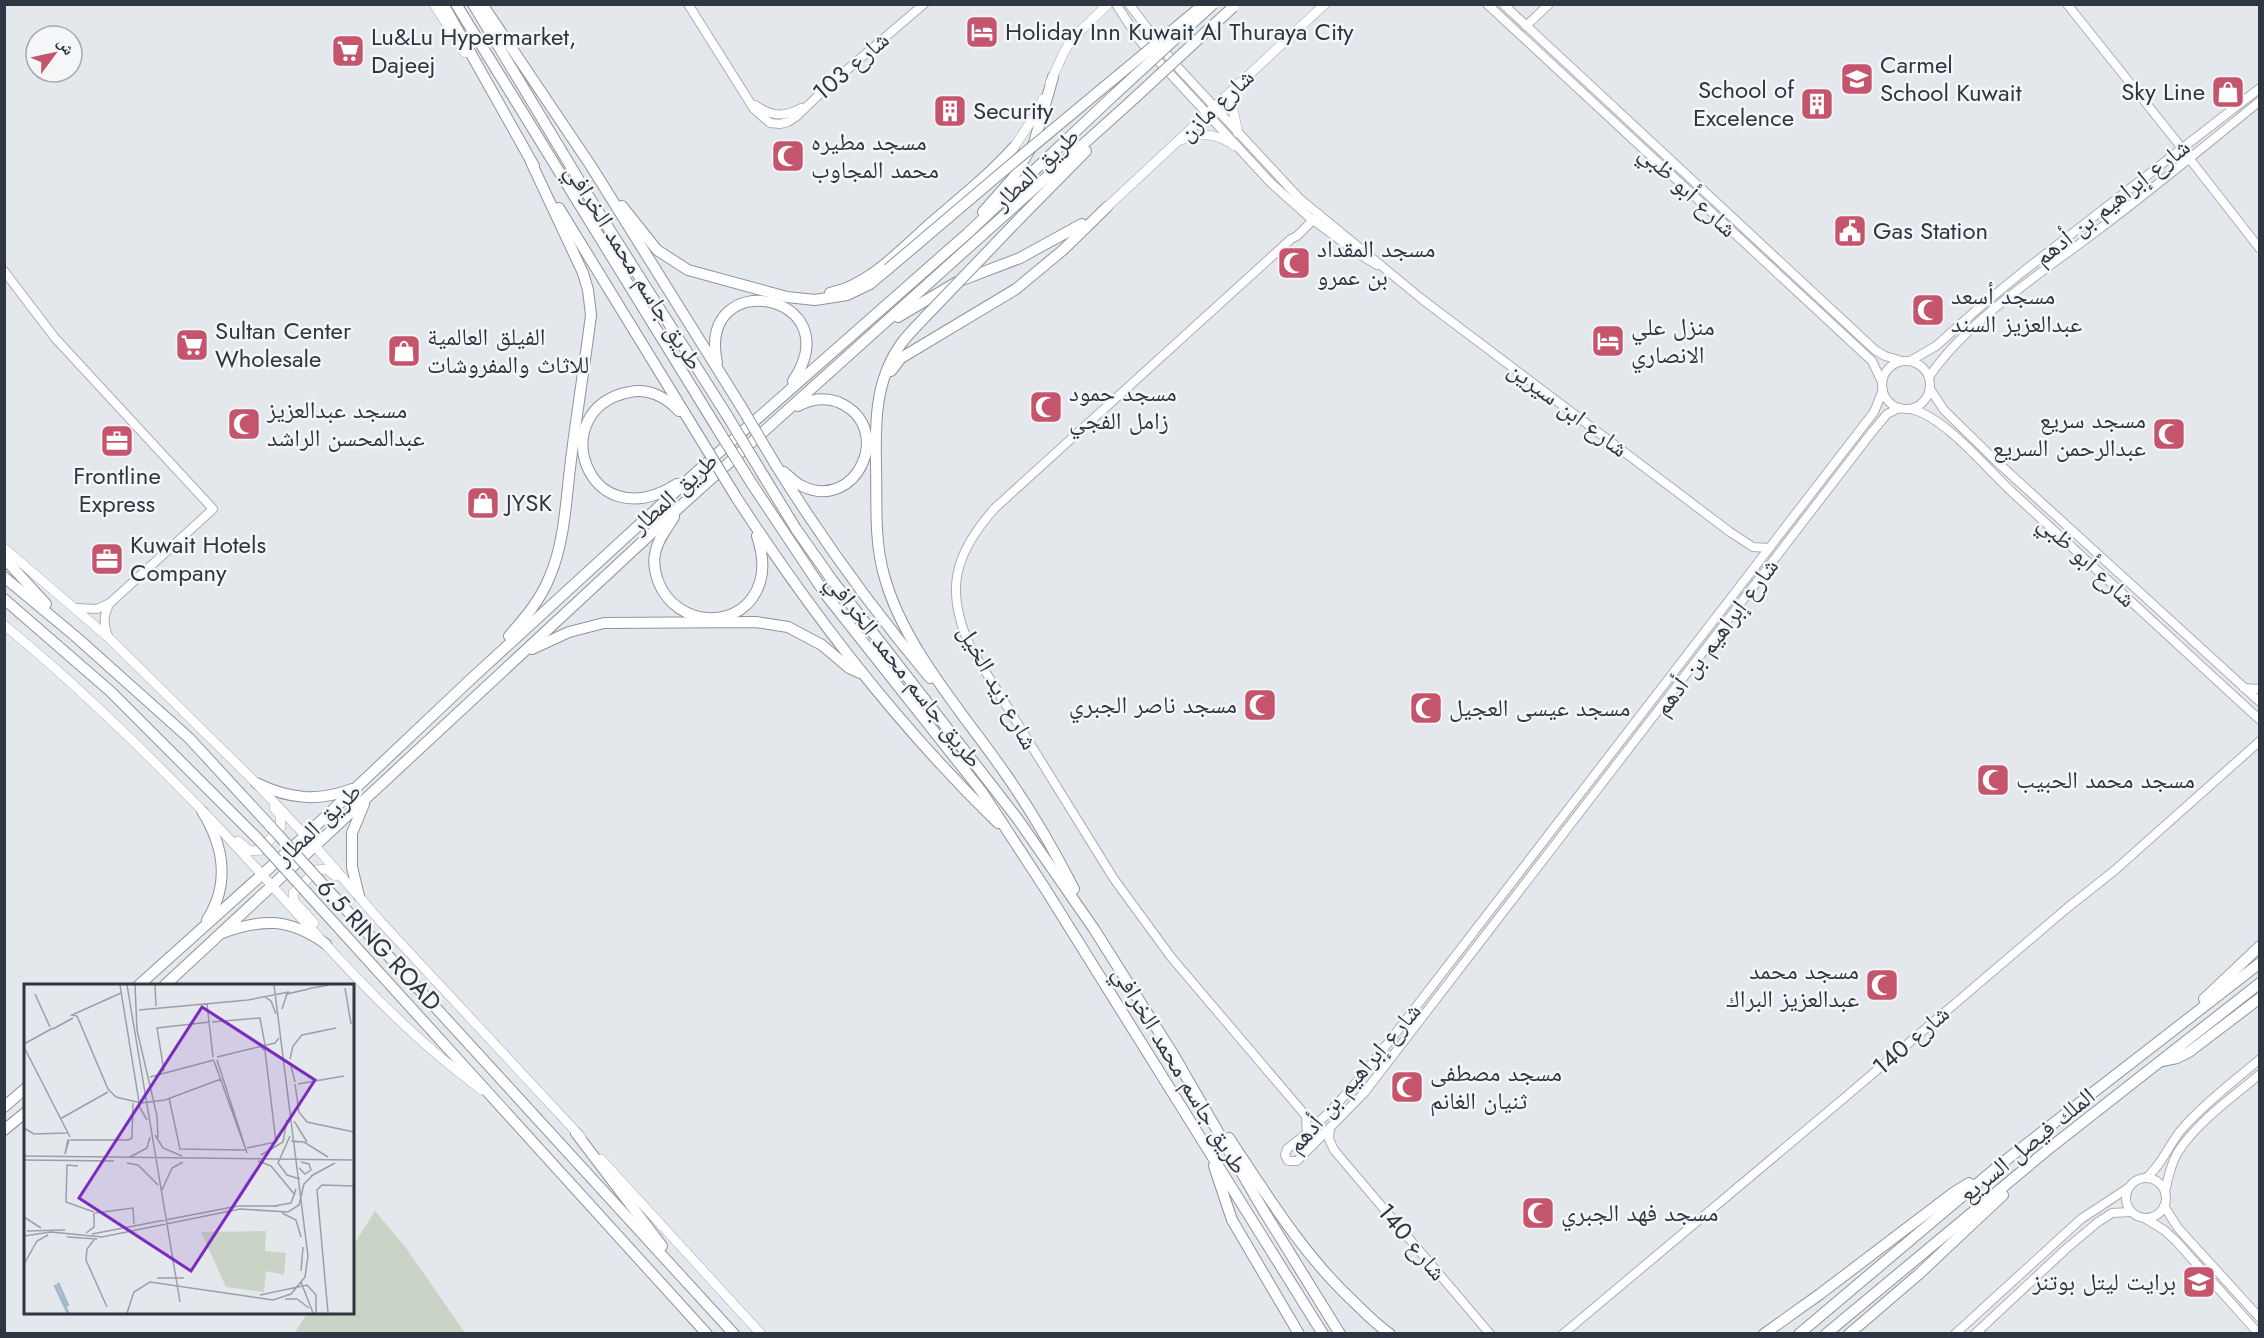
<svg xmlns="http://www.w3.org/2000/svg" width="2264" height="1338" viewBox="0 0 2264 1338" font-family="Jost,'Noto Naskh Arabic',sans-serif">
  <rect width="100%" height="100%" fill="#e4e7eb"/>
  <path fill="#cad4c6" d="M375,1211L406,1248L465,1333H295L307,1313L352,1312L353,1246Z"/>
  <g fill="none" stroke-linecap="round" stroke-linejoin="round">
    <defs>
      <g id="secondary">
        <path d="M688,4L754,109L770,123L780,124L788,122L797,116L828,86L924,4"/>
        <path d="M1116,4L1140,41L1271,183L1309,217L1359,254L1377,265"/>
        <path d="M1129,4L1173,62L1299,198L1423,300L1730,532L1753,547L1769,548"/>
        <path d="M1487,4L1872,361L1882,382"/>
        <path d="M1503,4L1875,350L1885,356L1902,361"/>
        <path d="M2067,4L2181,147"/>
        <path d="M1526,26L1549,4"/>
        <path d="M755,105C771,116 783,118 801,108"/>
        <path d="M2189,158L2260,249"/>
        <path d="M4,271L55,338L213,509L110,603L97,609L76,608"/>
        <circle cx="1906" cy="385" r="24"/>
        <path d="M1910,361L1936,346L1981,306L2025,270L2260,88"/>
        <path d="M1929,377C1966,321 2043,272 2098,230C2153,189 2206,145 2260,101"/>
        <path d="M1930,389L1944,410L1996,461L2260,702"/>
        <path d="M1883,390L1874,412L1402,1025C1367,1070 1333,1115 1287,1149L1285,1155L1288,1161H1297L1364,1093L1872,432L1887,414L1899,408"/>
        <path d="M1911,409C1945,417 1985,467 2012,492C2095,568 2177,644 2260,720"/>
        <path d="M109,638C103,625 103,615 110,603"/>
        <path d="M2244,688L2260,689"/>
        <path d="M1330,1128L1329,1139L1334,1150L1490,1334"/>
        <path d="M1307,1134L1306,1116L1171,957L1114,879L972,650C944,592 953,555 995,508L1291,239L1297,236L1319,214"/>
        <circle cx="2146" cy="1198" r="20"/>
        <path d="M2146,1178C2162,1165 2169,1144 2182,1129C2205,1103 2234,1081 2260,1059"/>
        <path d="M2165,1192C2168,1178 2171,1164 2178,1152C2198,1121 2232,1098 2260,1074"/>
        <path d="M2164,1206L2178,1228L2260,1318"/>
        <path d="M2146,1219L2164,1230L2176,1241L2259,1334"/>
        <path d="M1563,1334L1843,1099L2066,909L2115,870L2260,741"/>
        <path d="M1955,1334L2081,1219L2128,1188"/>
        <path d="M1975,1334L2067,1248L2098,1222L2112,1213L2130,1212"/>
      </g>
      <g id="primary">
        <path d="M434,4L465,53"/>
        <path d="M1050,83L1064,52L1072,39L1108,4"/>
        <path d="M1238,133L1232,105L1239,83"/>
        <path d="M1181,140C1201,131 1218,134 1235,146"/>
        <path d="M1014,147L1036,114L1043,99"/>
        <path d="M1107,207L1325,4"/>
        <path d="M4,548L109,638L256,783L315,846L381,922L581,1137"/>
        <path d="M4,625C80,687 151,757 219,828C303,917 382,1017 482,1090"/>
        <path d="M238,841L250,851L261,850L281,827L280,815L274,808"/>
        <path d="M314,923L294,901L293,893L317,870L326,869L335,876"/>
        <path d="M601,1159L761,1334"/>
      </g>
      <g id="highway">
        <path d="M443,4L534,166"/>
        <path d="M456,4L717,428"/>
        <path d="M473,4L594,205L728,417"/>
        <path d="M482,4L591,166L742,408"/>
        <path d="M622,206L657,250L688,270L787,297L815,300L847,295L870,284L888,269"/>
        <path d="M559,208L703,443"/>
        <path d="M983,212L1013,178L1034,143L1053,77"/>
        <path d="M1021,217L1086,151"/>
        <path d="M830,293C870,285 902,248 932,222C960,198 989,175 1014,147"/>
        <path d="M898,317L957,282L1020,258L1082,224"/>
        <path d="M925,317C917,326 908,334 901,344C875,380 875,423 876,466C877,502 874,540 884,575C903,647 965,715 1007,776C1032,812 1054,850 1074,889"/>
        <path d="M717,363C696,264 852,293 793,381"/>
        <path d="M891,371L901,358L1016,289L1063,250L1107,207"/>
        <path d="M774,462C821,538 873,610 930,678"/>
        <path d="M784,472C790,477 795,483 802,486C856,513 897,427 838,402C825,397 810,399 798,406"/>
        <path d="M763,475L796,529L832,580L1017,818L1094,929L1173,1054L1262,1208L1340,1334"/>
        <path d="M677,484C586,542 543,408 630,392C648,388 666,397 679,411"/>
        <path d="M752,484L826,595L982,792L1046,890L1323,1334"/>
        <path d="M736,497C812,614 897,725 998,823"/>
        <path d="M674,517C667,529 657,540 655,554C653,563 655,572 658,581C676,629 745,632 760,582C765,566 762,551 757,536"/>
        <path d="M4,558L46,604"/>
        <path d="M4,577L75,636L189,738L272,828"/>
        <path d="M4,599L110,691L258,839"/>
        <path d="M509,636C525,618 541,599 550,576C565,541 566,498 571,460C577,411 585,363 591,315L588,290L583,273L531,162"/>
        <path d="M532,649L569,632L604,623L756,622L788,627L822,645L849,668L860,673"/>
        <path d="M256,783C289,799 318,802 352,789"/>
        <path d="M202,811C224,846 230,884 207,920"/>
        <path d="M319,880L734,1334"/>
        <path d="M307,893L707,1334"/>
        <path d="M359,896L352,867V833L364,804"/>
        <path d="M222,933C264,918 289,918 326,944"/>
        <path d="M138,986L306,835L470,680L700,469L968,233L1114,95"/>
        <path d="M164,986L683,504L1127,105"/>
        <path d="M2204,999L2260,946"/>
        <path d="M2162,1061L2177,1058L2189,1052L2260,998"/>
        <path d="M4,1107L26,1088"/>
        <path d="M4,1130L26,1112"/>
        <path d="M576,1133L662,1246"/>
        <path d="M1229,1138C1267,1195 1304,1256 1355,1303C1366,1314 1377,1325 1390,1334"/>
        <path d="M1214,1166L1232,1220L1299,1334"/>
        <path d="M1764,1334L1820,1294L1953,1193L1969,1183"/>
        <path d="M1799,1334L1997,1167L2260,963"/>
        <path d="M1826,1334L2051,1147L2260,983"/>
        <path d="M1849,1334L1919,1274L2003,1195"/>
      </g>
    </defs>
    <use href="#secondary" stroke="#a9aeb5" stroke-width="10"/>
    <use href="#primary" stroke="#a4acb6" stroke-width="10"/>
    <use href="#highway" stroke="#8c96a0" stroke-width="12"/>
    <use href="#secondary" stroke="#fff" stroke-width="8"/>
    <use href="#primary" stroke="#fff" stroke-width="9"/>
    <use href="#highway" stroke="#fff" stroke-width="10"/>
    <defs>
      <g id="highway-bridge">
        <path d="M1114,95L1213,4"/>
        <path d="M1127,105L1233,7"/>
        <path d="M888,269L1008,167L1204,4"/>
        <path d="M925,317L1021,217"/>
        <path d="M742,408L774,462"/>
        <path d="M728,417L763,475"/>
        <path d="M717,428L752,484"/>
        <path d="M703,443L736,497"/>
        <path d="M272,828L319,880"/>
        <path d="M258,839L307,893"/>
      </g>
    </defs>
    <use href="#highway-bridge" stroke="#8c96a0" stroke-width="12" stroke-linecap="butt"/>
    <use href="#highway-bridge" stroke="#fff" stroke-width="10"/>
  </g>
  <defs>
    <symbol id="hotel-square" viewBox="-11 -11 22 22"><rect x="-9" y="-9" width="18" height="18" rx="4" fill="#c5546d" stroke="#f4f6f8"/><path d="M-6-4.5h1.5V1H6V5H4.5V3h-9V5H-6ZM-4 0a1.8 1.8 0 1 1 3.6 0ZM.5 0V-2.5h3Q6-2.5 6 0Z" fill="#fff"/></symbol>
    <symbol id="supermarket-square" viewBox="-11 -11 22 22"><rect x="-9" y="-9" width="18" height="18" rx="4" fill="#c5546d" stroke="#f4f6f8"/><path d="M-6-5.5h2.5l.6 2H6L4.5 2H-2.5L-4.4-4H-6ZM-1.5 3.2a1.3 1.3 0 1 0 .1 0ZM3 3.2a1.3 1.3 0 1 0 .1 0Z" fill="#fff"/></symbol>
    <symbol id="school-square" viewBox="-11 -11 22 22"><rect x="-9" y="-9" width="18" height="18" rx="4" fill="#c5546d" stroke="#f4f6f8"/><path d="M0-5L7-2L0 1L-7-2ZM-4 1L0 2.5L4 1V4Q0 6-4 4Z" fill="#fff"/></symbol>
    <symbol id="shop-square" viewBox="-11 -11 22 22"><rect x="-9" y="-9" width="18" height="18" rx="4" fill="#c5546d" stroke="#f4f6f8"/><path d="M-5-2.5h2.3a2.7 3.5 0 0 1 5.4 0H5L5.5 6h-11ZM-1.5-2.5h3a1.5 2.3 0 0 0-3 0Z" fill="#fff"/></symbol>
    <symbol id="building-square" viewBox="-11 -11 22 22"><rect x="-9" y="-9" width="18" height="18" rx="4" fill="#c5546d" stroke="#f4f6f8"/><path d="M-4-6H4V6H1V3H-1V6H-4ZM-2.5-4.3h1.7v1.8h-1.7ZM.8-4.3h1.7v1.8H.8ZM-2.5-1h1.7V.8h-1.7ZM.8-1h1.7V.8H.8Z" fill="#fff"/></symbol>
    <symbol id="mosque-square" viewBox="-11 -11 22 22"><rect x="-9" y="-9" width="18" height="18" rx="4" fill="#c5546d" stroke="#f4f6f8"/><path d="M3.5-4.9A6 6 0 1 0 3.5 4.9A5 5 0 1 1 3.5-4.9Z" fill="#fff"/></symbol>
    <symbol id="civic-square" viewBox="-11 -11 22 22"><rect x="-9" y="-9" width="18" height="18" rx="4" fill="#c5546d" stroke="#f4f6f8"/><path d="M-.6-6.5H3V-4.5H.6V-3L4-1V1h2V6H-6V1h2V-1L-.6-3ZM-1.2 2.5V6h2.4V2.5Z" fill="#fff"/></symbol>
    <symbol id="office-square" viewBox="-11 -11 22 22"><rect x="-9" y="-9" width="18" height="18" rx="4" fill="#c5546d" stroke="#f4f6f8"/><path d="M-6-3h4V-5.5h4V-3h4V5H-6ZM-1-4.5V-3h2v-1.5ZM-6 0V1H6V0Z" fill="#fff"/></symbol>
  </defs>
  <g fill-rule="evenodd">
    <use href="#hotel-square" x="963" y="13" width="38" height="38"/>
    <use href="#supermarket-square" x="329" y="32" width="38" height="38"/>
    <use href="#school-square" x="1838" y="60" width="38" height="38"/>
    <use href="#shop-square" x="2209" y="73" width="38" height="38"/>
    <use href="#building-square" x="1798" y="85" width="38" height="38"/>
    <use href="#building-square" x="931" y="92" width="38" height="38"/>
    <use href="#mosque-square" x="769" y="137" width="38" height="38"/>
    <use href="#civic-square" x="1831" y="212" width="38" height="38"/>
    <use href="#mosque-square" x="1275" y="244" width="38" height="38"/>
    <use href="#mosque-square" x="1909" y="291" width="38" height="38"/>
    <use href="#hotel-square" x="1589" y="322" width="38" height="38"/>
    <use href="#supermarket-square" x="173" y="326" width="38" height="38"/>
    <use href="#shop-square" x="385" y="332" width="38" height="38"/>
    <use href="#mosque-square" x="1027" y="388" width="38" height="38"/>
    <use href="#mosque-square" x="225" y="405" width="38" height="38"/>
    <use href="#mosque-square" x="2150" y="415" width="38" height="38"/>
    <use href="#office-square" x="98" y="422" width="38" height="38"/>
    <use href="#shop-square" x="464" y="484" width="38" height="38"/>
    <use href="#office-square" x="88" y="540" width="38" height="38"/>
    <use href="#mosque-square" x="1241" y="686" width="38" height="38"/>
    <use href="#mosque-square" x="1407" y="689" width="38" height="38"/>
    <use href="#mosque-square" x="1974" y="761" width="38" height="38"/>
    <use href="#mosque-square" x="1863" y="966" width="38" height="38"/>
    <use href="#mosque-square" x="1388" y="1068" width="38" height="38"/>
    <use href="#mosque-square" x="1519" y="1194" width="38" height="38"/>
    <use href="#school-square" x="2180" y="1263" width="38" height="38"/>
  </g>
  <g text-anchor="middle" stroke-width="5" stroke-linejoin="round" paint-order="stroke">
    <g font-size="24" fill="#2d3642" stroke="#f4f6f8" text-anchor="start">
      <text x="1005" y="40">Holiday Inn Kuwait Al Thuraya City</text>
      <text x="371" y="45">Lu&amp;Lu Hypermarket,<tspan x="371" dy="28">Dajeej</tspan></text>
      <text x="1880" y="73">Carmel<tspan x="1880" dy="28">School Kuwait</tspan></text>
      <text x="1794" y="98" text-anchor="end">School of<tspan x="1794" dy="28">Excelence</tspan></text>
      <text x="2205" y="100" text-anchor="end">Sky Line</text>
      <text x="973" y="119">Security</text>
      <text x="811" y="150">مسجد مطيره<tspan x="811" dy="28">محمد المجاوب</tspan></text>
      <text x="1873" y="239">Gas Station</text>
      <text x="1317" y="257">مسجد المقداد<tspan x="1317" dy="28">بن عمرو</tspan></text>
      <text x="1951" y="304">مسجد أسعد<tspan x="1951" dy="28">عبدالعزيز السند</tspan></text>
      <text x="1631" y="335">منزل علي<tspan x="1631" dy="28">الانصاري</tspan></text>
      <text x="215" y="339">Sultan Center<tspan x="215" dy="28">Wholesale</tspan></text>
      <text x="427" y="345">الفيلق العالمية<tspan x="427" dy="28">للاثاث والمفروشات</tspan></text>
      <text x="1069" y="401">مسجد حمود<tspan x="1069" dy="28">زامل الفجي</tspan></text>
      <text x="267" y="418">مسجد عبدالعزيز<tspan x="267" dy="28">عبدالمحسن الراشد</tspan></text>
      <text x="2146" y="428" text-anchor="end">مسجد سريع<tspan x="2146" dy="28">عبدالرحمن السريع</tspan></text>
      <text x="117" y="484" text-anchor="middle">Frontline<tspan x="117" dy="28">Express</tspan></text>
      <text x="506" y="511">JYSK</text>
      <text x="130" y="553">Kuwait Hotels<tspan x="130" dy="28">Company</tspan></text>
      <text x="1237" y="713" text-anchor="end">مسجد ناصر الجبري</text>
      <text x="1449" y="716">مسجد عيسى العجيل</text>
      <text x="2016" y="788">مسجد محمد الحبيب</text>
      <text x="1859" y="979" text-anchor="end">مسجد محمد<tspan x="1859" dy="28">عبدالعزيز البراك</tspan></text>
      <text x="1430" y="1081">مسجد مصطفى<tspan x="1430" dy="28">ثنيان الغانم</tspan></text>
      <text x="1561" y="1221">مسجد فهد الجبري</text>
      <text x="2176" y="1290" text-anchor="end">برايت ليتل بوتنز</text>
    </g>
    <g font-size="24" fill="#2d3642" stroke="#f4f6f8">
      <text transform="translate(851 66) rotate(-41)" y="8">شارع 103</text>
      <text transform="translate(1216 105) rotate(-43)" y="8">شارع مازن</text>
      <text transform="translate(1036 169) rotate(-43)" y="8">طريق المطار</text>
      <text transform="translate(1688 191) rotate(43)" y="8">شارع أبو ظبي</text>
      <text transform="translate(2112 202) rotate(-38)" y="8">شارع إبراهيم بن أدهم</text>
      <text transform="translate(634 267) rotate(58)" y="8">طريق جاسم محمد الخرافي</text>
      <text transform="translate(1568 409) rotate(37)" y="8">شارع ابن سيرين</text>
      <text transform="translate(674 493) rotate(-42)" y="8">طريق المطار</text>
      <text transform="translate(2087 561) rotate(43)" y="8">شارع أبو ظبي</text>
      <text transform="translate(1716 637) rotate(-53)" y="8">شارع إبراهيم بن أدهم</text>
      <text transform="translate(904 671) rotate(52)" y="8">طريق جاسم محمد الخرافي</text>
      <text transform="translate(998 687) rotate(61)" y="8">شارع زيد الخيل</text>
      <text transform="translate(318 824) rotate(-43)" y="8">طريق المطار</text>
      <text transform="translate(379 945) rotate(47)" y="8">6.5 RING ROAD</text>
      <text transform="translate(1911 1040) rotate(-41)" y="8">شارع 140</text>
      <text transform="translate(1180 1070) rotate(59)" y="8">طريق جاسم محمد الخرافي</text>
      <text transform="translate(1354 1078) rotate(-49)" y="8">شارع إبراهيم بن أدهم</text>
      <text transform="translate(2027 1145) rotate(-39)" y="8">الملك فيصل السريع</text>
      <text transform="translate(1412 1242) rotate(50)" y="8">شارع 140</text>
    </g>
  </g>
  <g transform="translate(24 984)">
    <rect width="330" height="330" fill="#e4e7eb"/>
    <path d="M242,247L241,267L262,269L260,291L242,287L240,308L202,303L177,248Z" fill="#cad4c6"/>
    <path fill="none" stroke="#a2b7c8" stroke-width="3" d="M34,299L44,322M31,301L44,329"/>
    <path fill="none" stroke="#9ba0a7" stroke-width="1.5" d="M96,1L116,124L123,136M103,1L156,318M111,1L113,46L133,132M131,1L132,22M321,4L327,40M283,5L305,1M11,10L26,43M241,13L247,17L252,30M183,20L189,73M258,25L263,10L285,5M115,26L224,16L265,8M53,32L84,105L92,113L117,119L141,116L197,95M53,32L48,31L97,9M188,38L236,34L241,61M29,45L49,34M0,60L29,44M0,63L46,153M193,73L251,59L255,54M266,75L269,62L278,51L312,44M190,77L223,169L193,76M266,78L271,98M140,87L133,44L186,38M126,93L190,76M271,100L275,128L283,138L330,148M274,100L320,92M145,114L156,165L221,166M133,132L134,154M36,135L84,108M270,137L283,158M0,144L10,150L43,149M131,151L139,164L158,172M266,152L254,179L263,191L276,195M44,155L41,170L45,156M46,156H104M104,156L108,154L109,119M267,157L280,158L304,173M223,164L252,158L241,67L237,63M237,171L259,158L263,136M0,172L330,176M106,173L123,164L126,153M0,176L90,177M234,177L247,182L271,211M103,179L114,181L134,201M54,182L43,181L42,218L70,228M275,184L281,190L287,186L285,180L277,178M287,192L311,179M138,206L148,184L159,178M250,222L267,219L272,205M71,229L109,224L110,240M258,229L272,236L277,253M0,233L17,244M3,247L41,246M62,249L70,243V229M68,250L214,222H254M0,252L27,248L78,253L216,225L264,228L275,221L280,200L290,190M43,253L73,255M70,256L63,265L62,276L83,323M0,280L13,257L24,251M277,287L279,263M133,294H160M277,298L289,329M236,311L283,301L292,311V329M261,315H273L285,324M103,329L110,308L126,298L249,316L267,310L281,293L284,272L250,1M304,329L293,206L298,201L330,202"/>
    <path fill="#7b2cbf" fill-opacity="0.15" stroke="#7b2cbf" stroke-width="3" d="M178,23L291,96L167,287L55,214Z"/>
    <rect width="330" height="330" fill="none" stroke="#2d3642" stroke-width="3"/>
  </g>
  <rect width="2264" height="1338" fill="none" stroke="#2d3642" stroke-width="12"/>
  <g transform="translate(54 54) rotate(57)"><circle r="28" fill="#f4f6f8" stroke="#a4a9af" stroke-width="1.5"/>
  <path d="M0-4.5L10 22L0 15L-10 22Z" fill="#c5546d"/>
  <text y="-9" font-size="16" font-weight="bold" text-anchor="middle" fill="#2d3642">ش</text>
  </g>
</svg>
